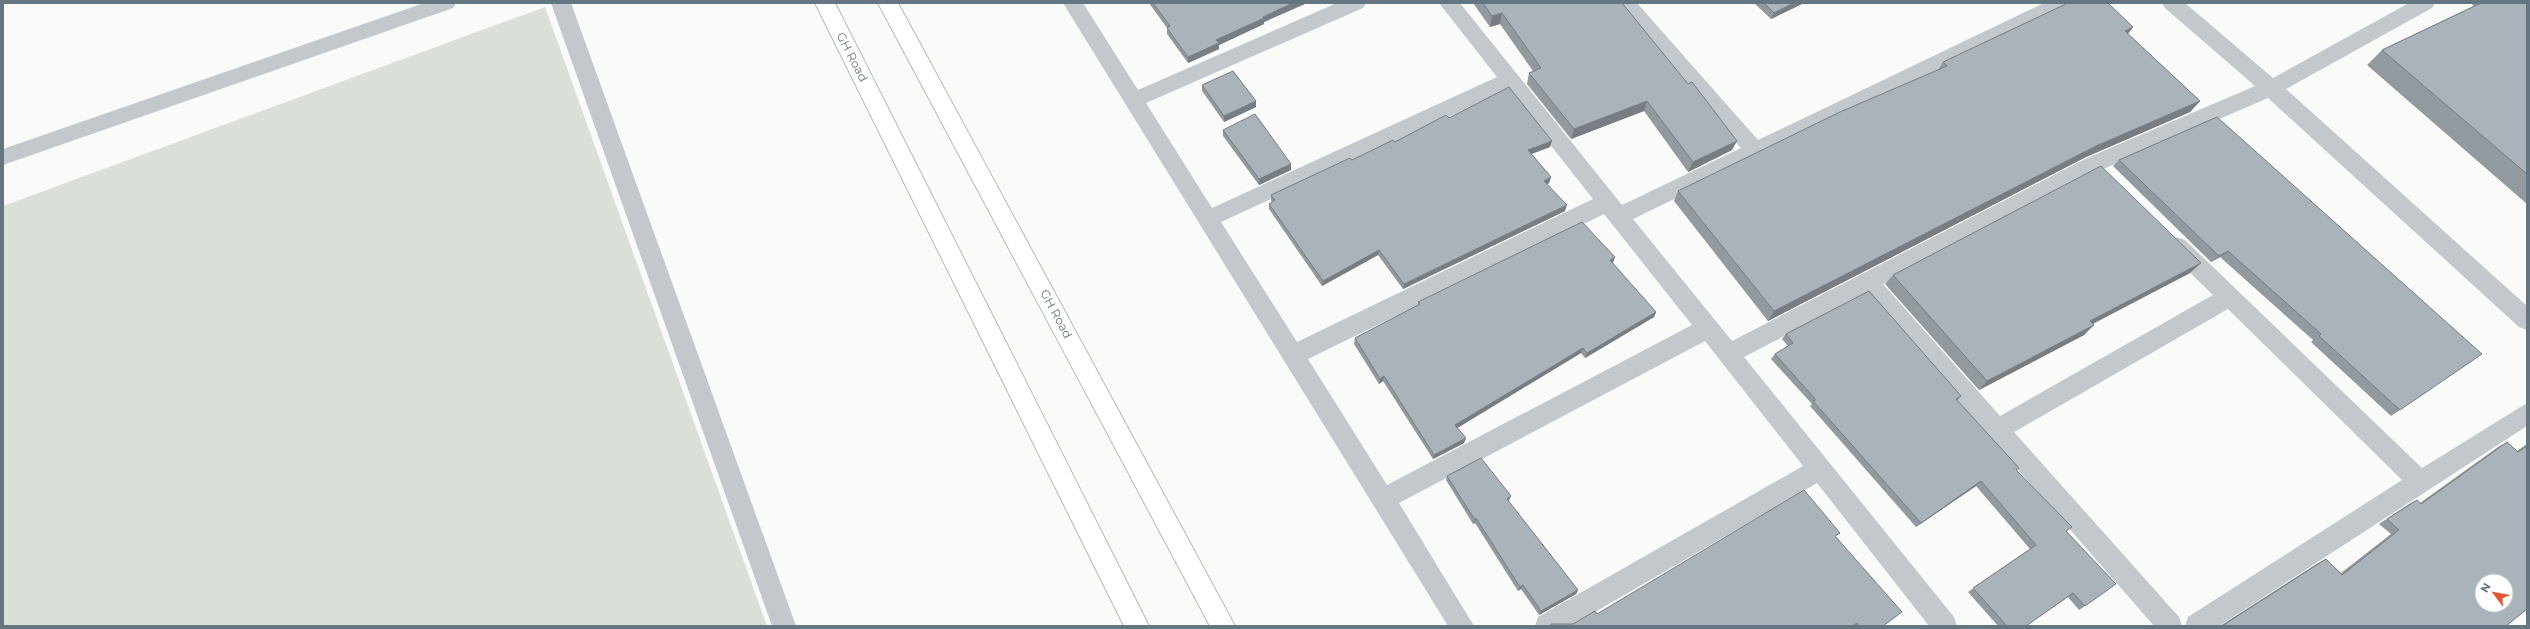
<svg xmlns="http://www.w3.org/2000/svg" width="2530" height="629" viewBox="0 0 2530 629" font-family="Montserrat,sans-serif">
  <rect width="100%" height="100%" fill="#fafaf8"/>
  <path fill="#dadfd7" d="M545,7L767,626H3V206Z"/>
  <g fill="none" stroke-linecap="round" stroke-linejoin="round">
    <defs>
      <g id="secondary">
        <path d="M815,3H835L1149,626H1124Z"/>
        <path d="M878,3H898L1235,626H1210Z"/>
      </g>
    </defs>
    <use href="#secondary" stroke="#b3babf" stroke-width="2"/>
    <path fill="#c3c8cc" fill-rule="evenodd" d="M551,3H571L796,626H772Z"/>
    <g fill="#c3c8cc" fill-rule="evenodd">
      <path d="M424,3H456L453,8L3,165V149Z"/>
      <path d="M1063,3H1083L1138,90L1337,3H1366L1363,8L1146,103L1212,208L1497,77L1439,3H1460L1622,205L1741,148L1616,3H1637L1758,140L2044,3H2071L2068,8L1633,219L1732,341L2087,158L2255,86L2165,8L2162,3H2185L2273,78L2409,3H2435L2432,8L2286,89L2527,306V330L2519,327L2268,98L2101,170L1883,284L2000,416L2213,295L2169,252L2166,246L2169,240L2177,237L2185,240L2422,468L2527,403V426L2219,626H2185L2188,617L2402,480L2228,309L2014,432L2179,617L2182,626H2154L1865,294L1744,357L1954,617L1957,626H1929L1817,483L1571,626H1535L1538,617L1803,466L1705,341L1399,503L1474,626H1448ZM1507,90L1593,199L1297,342L1221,222ZM1604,214L1692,325L1387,485L1308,359Z"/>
    </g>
    <use href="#secondary" fill="#fff" fill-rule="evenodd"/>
  </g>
  <g fill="#929a9f">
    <path d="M1149,3H1307L1264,22V24L1219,45V49L1188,63L1167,34V28Z"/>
    <path d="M1473,3H1622L1732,150L1688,172L1644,111L1571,139L1527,84L1529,73L1533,71L1500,24L1490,27Z"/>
    <path d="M1754,3H1804L1771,19Z"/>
    <path d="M2471,3H2527V204L2367,65L2382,50L2474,6Z"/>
    <path d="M2133,27L2128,34L2200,101L2190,112L2086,157L1768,321L1674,201L1678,191L1938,70L1943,62Z"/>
    <path d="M1202,85L1256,101V107L1224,122L1202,91Z"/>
    <path d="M2217,117L2400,410L2391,416L2311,342L2313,340L2220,257L2211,262L2113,166L2119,160Z"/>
    <path d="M1449,118L1550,147L1531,154L1551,177L1549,183L1547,184L1565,211L1403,289L1378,255L1322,286L1269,209V204L1272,202L1271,201V195Z"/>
    <path d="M1223,130L1291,164V170L1259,185L1223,136Z"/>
    <path d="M1612,263L1656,312L1654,317L1585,358L1581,353L1457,428L1466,438L1464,443L1433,459L1383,381L1379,384L1354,344L1355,338L1418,305V302L1613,263Z"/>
    <path d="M2190,273L2093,324L2084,335L1979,390L1885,284L1893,275Z"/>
    <path d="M1786,334L1961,396L1957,401L2019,468L2016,471L2066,531L2085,606L2079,610L2068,597L2026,626H1998L1968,592L2030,549L1976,486L1916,527L1810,406L1812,404L1771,359L1775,354L1788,346L1782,339Z"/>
    <path d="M2507,442L2517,451L2527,444V609L2506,626H2220L2318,563L2326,559L2341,573L2391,534L2379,524L2409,504L2417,500L2420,503L2498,447Z"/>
    <path d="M1447,476L1511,496L1508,501L1578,590L1576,594L1539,615L1521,589L1518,591L1475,523L1473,524L1446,480Z"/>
    <path d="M1836,537L1883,626H1549L1551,624H1573Z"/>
  </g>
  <g fill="#777d82">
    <path d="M1293,3H1307L1264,22V24L1219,45V49L1188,63V57L1216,40L1263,17Z"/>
    <path d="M1794,3H1804L1771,19L1774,13Z"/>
    <path d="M1502,13L1500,24L1490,27L1492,16Z"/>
    <path d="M2133,27L2124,38L2125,31Z"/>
    <path d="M1256,101V107L1224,122V116Z"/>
    <path d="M1647,101L1644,111L1571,139L1574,129Z"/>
    <path d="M2200,101L2190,112L2086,157L1768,321L1774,311L2096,146Z"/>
    <path d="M1552,141L1550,147L1526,156L1528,150Z"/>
    <path d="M1737,141L1732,150L1688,172L1693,162Z"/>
    <path d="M1291,164V170L1259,185V179Z"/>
    <path d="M1551,177L1549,183L1543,187L1544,181Z"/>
    <path d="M1567,205L1565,211L1403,289L1404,284Z"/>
    <path d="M1379,250L1378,255L1322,286L1323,281Z"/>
    <path d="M2228,251L2220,257L2211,262L2219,256Z"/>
    <path d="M1615,257L1613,263L1608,266L1610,260Z"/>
    <path d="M2201,263L2190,273L2080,330L2090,321Z"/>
    <path d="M1656,312L1654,317L1585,358L1587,353Z"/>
    <path d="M2094,325L2084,335L1979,390L1987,381Z"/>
    <path d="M1583,348L1581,353L1454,430L1455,425Z"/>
    <path d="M1384,376L1383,381L1379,384L1380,379Z"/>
    <path d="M1466,438L1464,443L1433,459L1434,455Z"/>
    <path d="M1981,481L1976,486L1916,527L1921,523Z"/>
    <path d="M1511,496L1509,500L1505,503L1507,499Z"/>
    <path d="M1476,518L1475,523L1473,524Z"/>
    <path d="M1523,585L1521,589L1518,591L1520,587Z"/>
    <path d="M1578,590L1576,594L1539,615L1541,611Z"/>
  </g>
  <g fill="#aab3b9" stroke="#777d82" fill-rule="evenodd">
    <path d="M1153,3H1293L1263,17L1264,18L1216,40L1219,43L1188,57L1167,28L1170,26Z"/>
    <path d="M1483,3H1622L1688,84L1692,82L1737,141L1693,162L1647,101L1574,129L1529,73L1541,68L1502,13L1492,16Z"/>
    <path d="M1764,3H1794L1774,13Z"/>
    <path d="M2068,3H2108L2133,27L2125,31L2200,101L2096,146L1774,311L1678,191L1840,112L1947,66L1943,62Z"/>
    <path d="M2481,3H2527V174L2382,50Z"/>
    <path d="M1233,71L1256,101L1224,116L1202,85Z"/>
    <path d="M1509,87L1552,141L1528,150L1551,177L1544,181L1567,205L1404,284L1379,250L1323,281L1269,204L1275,200L1271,195L1350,158L1352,160L1393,140L1395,142L1446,115L1449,118Z"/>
    <path d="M1255,114L1291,164L1259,179L1223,130Z"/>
    <path d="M2217,117L2482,354L2400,410L2319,336L2321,334L2228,251L2219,256L2119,160Z"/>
    <path d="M2101,166L2201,263L2090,321L2094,325L1987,381L1893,275Z"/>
    <path d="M1582,222L1615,257L1610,260L1656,312L1587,353L1583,348L1455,425L1466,438L1434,455L1384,376L1380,379L1355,338L1420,304L1418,302Z"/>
    <path d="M1869,291L1961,396L1956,399L2019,468L2016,470L2072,527L2066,531L2116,584L2085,606L2073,593L2026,626H2007L1973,588L2036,545L1981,481L1921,523L1813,401L1816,400L1775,354L1793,343L1786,334Z"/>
    <path d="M2507,442L2518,452L2527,446V609L2506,626H2222L2326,559L2342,575L2399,530L2387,519L2417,500L2421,504ZM2482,581H2506V605H2482Z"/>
    <path d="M1481,458L1511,496L1507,499L1578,590L1541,611L1523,585L1520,587L1476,518L1475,520L1447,476Z"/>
    <path d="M1804,490L1840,533L1835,536L1902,612L1883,626H1859L1857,623L1852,626H1552L1551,624H1573L1595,611L1597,614Z"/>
  </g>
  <g text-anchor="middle" stroke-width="4" stroke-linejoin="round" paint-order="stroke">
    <g font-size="12" fill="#657683" stroke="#fff">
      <text transform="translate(852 57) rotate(63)" y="4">GH Road</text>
      <text transform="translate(1056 314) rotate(62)" y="4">GH Road</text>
    </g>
  </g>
  <rect width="2530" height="629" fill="none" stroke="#657683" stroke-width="8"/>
  <g transform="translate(2494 593) rotate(302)"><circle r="19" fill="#ffffff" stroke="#c1c8cd"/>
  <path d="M0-3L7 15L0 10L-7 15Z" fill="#e4572e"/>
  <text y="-6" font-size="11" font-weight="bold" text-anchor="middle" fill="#657683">N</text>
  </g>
</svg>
